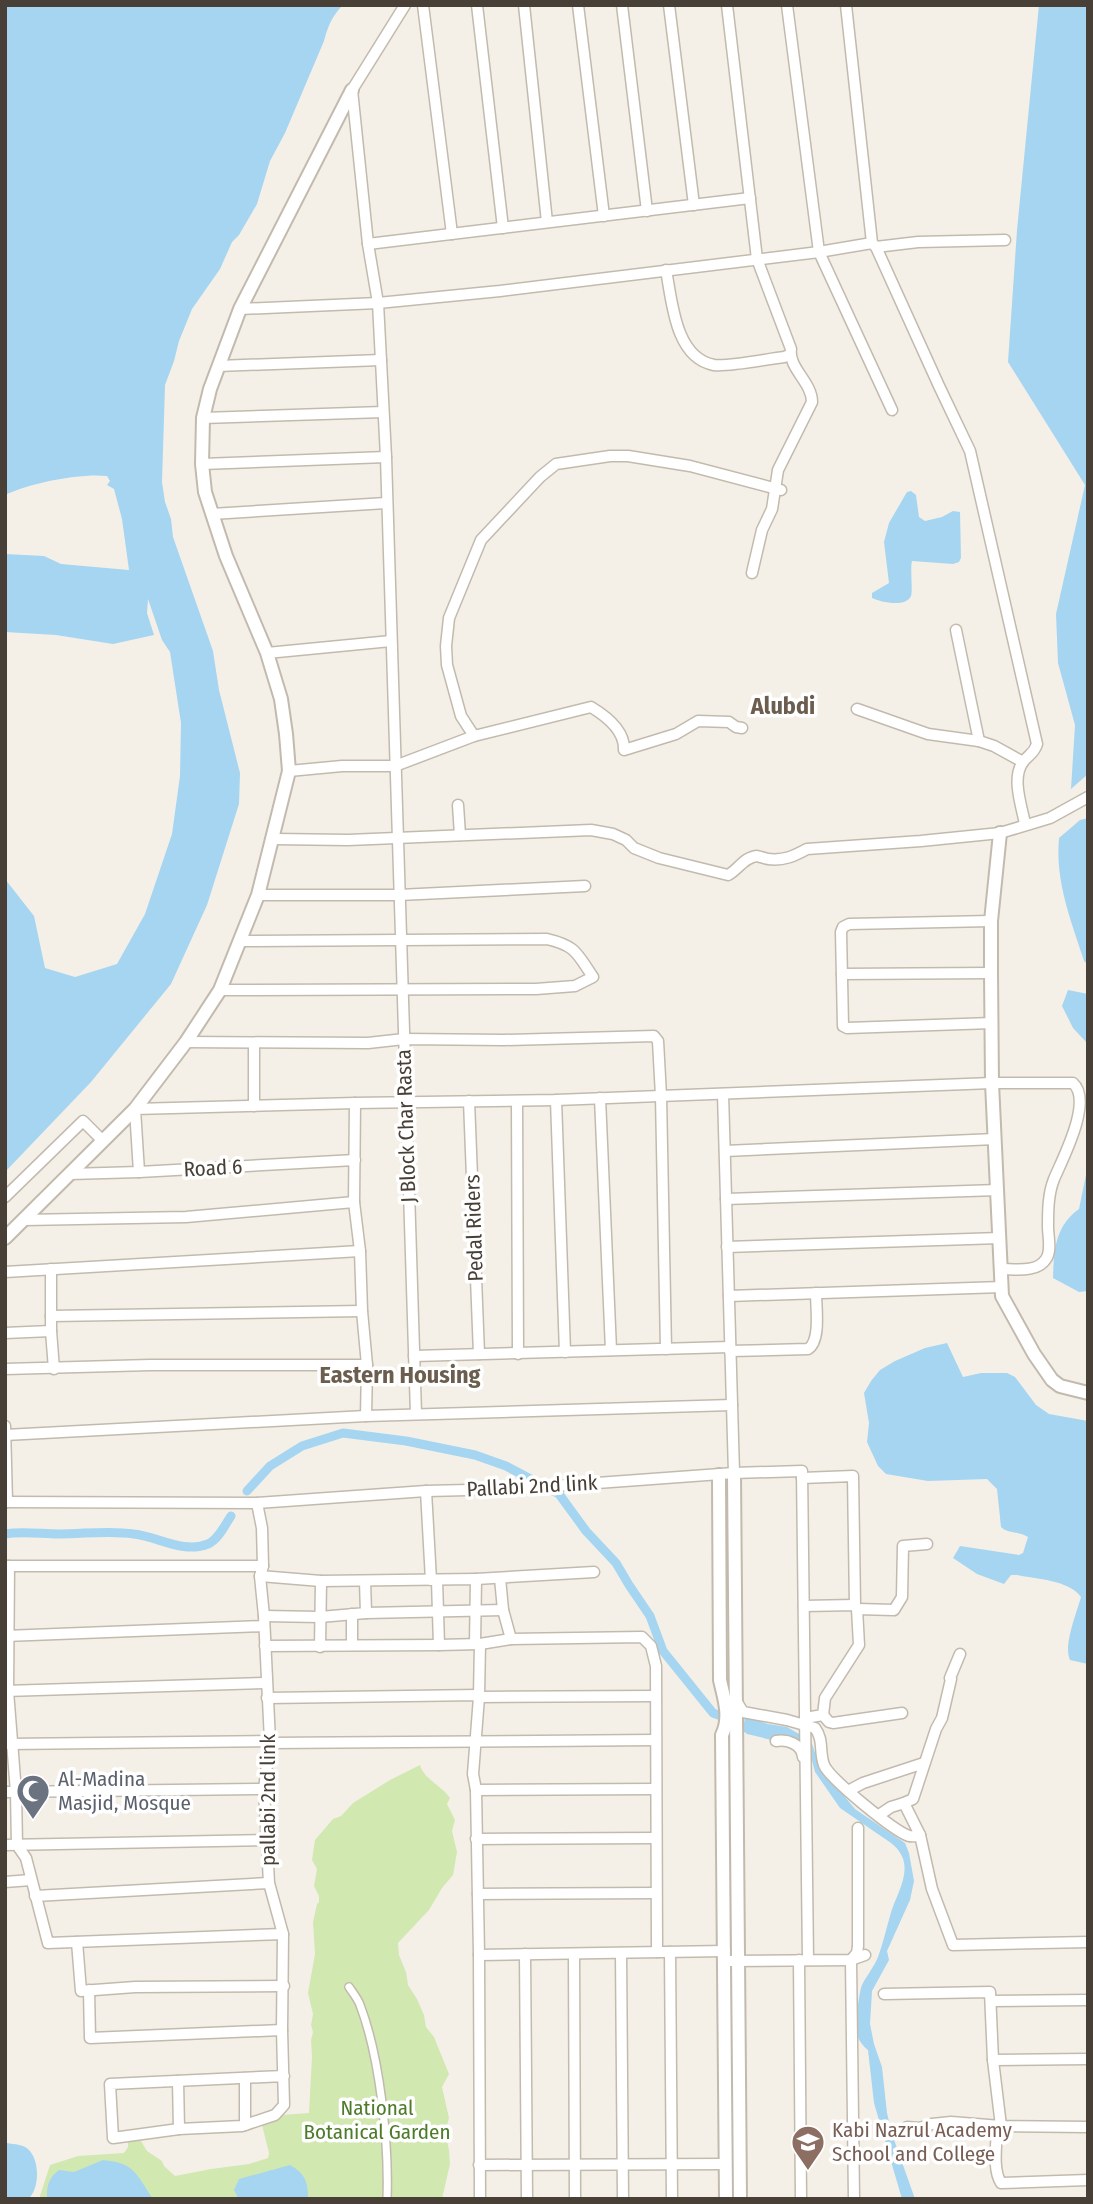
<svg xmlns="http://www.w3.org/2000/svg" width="1093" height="2204" viewBox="0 0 1093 2204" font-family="'Fira Sans Condensed',sans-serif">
  <rect width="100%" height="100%" fill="#f4f0e8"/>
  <path fill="#d2e8b1" d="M420,1765C424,1779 442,1786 450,1798L447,1804L455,1820L452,1831L457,1852L453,1875L442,1888L429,1910L398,1943L399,1955L406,1972L408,1985L417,1999L424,2015L426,2027L434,2037L449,2074L442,2087L449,2118L445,2132L449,2150L450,2164L442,2199H39L50,2165L78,2156L124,2153L128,2147V2135L141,2141L147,2151L162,2161L164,2166L175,2176L211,2169L249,2164L268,2158L269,2153L262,2125L267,2116L309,2113L312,2057L311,2040L313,2032L311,2025L313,2014L308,1993L315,1954L313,1922L317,1904L319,1902V1896L314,1886L317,1869L312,1860L315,1840L333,1819L341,1816L353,1803L390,1780Z"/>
  <g fill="#a5d5f1">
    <path d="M5,5H343C332,16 328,26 324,41L285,133L270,161L257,204L239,235L232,242L220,269L192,309L179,341L174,361L165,385L162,482L165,502L171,519L173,537L213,651L219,690L240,773L239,804L207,905L171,984L91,1082L5,1172V879L34,916L45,968L75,977L117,964L145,914L172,834L180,776L181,723L170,652L162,640L148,599L147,613L154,635L113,644L56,635L5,632V554L44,556L61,564L129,570L122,519L114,489L107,485L110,481L107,476C80,473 30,483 5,495Z"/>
    <path d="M1039,5H1088V774L1071,789L1075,725L1058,663L1056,614L1085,485L1008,362L1017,230Z"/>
    <path d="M911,491L916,495L919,517L925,521L942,517L953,511L960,512L961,558L959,562L953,564L912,561C910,569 913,590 911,596C906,608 880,602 872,598V593L889,583L884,542L889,523L904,497L907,492Z"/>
    <path d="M1088,818V965L1084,961C1071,920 1055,882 1059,838L1080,820Z"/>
    <path d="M1068,990L1088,994V1044L1073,1028L1062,1006Z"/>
    <path d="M1088,1165V1291L1079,1292L1053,1278C1054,1250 1055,1226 1079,1209Z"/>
    <path d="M947,1343L963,1377L981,1373H1007L1015,1377L1036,1405L1049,1414L1088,1421V1664L1070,1660C1063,1646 1077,1612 1081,1597C1069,1580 1036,1579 1017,1575H1011L1004,1584L977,1574L953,1558L960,1546L1019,1555L1023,1553L1028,1537C1020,1531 1008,1534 1001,1527L997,1489L987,1479L928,1481L886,1474L878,1466L867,1442L869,1423L864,1393L871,1381L880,1370L895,1361L925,1348Z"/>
    <path d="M745,1716L768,1724L787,1727L811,1741L820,1767L855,1809L905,1843L909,1853L914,1881L910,1900L887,1951L889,1960L872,1991L870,2024L874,2044L882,2067L887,2113L892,2134L915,2199H902L874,2103L868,2050C863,2046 858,2040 857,2033C855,2025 859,1992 862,1985C867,1975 874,1967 878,1957C883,1943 886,1930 890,1916C896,1892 919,1865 891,1843L840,1808L815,1772L809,1749L747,1734L743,1731Z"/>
    <path d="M5,2143C13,2144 22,2144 28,2149C40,2160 40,2189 28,2199H5Z"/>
    <path d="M103,2160C135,2163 136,2174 153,2199H47C47,2185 48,2179 59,2170L74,2172Z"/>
    <path d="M290,2165C305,2174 308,2181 308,2199L238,2198L234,2190L239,2179Z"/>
  </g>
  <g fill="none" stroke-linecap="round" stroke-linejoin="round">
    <g stroke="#a5d5f1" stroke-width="9">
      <path d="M247,1491L270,1466L302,1446L343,1433L406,1441L475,1455L506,1466L559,1494L586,1531L616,1563L629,1585L650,1616L663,1651L713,1713L729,1719"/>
      <path d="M5,1534C23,1531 41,1534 59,1534C84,1534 109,1530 134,1534C159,1537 183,1554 208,1544C218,1540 225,1525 231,1516"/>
    </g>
    <defs>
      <path id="pedestrian" d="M349,1987C353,1993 358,1999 360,2005C380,2057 389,2143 387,2199"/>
      <g id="minor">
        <path d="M405,5L352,90L368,244L378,303L386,457L416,1414"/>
        <path d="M423,5L452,234"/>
        <path d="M477,5L503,228"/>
        <path d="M524,5L547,222"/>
        <path d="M578,5L604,216"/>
        <path d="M622,5L647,211"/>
        <path d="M669,5L694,205"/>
        <path d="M727,5L757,259L791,349C788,368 812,382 812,402L778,470L772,509L762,530L752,573"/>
        <path d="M787,5L819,252L892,410"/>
        <path d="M846,5L872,243L876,247L939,386L970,451L1037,744C1034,754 1029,754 1023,762C1011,778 1022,807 1025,824"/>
        <path d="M368,244L750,198"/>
        <path d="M876,247L918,242L1005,240"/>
        <path d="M666,270C672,301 675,358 714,365C729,367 767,359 784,357L790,355"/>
        <path d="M240,309L378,303L500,291L819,252L872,243"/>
        <path d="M218,366L381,360"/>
        <path d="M203,418L383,412"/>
        <path d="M202,464L386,457"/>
        <path d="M212,514L386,503"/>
        <path d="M956,630L979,741"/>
        <path d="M267,653L391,641"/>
        <path d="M857,709L928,734L979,741L994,746L1023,762"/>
        <path d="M474,736L461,716L447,665L446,646L449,618L481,540L540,477L556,464L610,456H628L690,466L781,490"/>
        <path d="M289,771L342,766H395L474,736L591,707C606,716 625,731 624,750L676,734L698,721L729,722L736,727L742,728"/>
        <path d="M458,805L460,835"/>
        <path d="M274,839L348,840L591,830L613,834L626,840L634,848L659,858L728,875C738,870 744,857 757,856C758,856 767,859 768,859C784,861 794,856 807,849L921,841L1000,833L1050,818L1088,797"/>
        <path d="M258,895H399L585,886"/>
        <path d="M991,921L849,924L843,927L841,932L843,1026L847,1028L992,1023"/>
        <path d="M842,974L991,973"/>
        <path d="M220,990L536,989L575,986L593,977C577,954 577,946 547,939L241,941"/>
        <path d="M186,1042L368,1043L404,1039L504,1040L654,1036L658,1041L661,1096L666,1349"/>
        <path d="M254,1043V1106"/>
        <path d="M723,1094L734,1473"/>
        <path d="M600,1098L611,1350"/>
        <path d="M556,1100L565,1352"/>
        <path d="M469,1101L479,1354"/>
        <path d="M517,1101L518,1354"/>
        <path d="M355,1103L354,1202L360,1251L362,1311L367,1365L366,1416"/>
        <path d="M725,1151L995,1139"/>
        <path d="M139,1172L135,1109L355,1103L556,1100L992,1083H1073C1093,1101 1063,1158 1054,1179C1048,1194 1048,1211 1048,1227C1048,1237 1052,1250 1046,1259C1037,1273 1015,1269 1001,1269"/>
        <path d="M70,1174L139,1172L355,1160"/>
        <path d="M5,1197L83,1121L103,1141"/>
        <path d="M726,1199L998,1190"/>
        <path d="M24,1220L186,1217L354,1202"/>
        <path d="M727,1247L1000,1238"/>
        <path d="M51,1269V1331L54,1369"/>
        <path d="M5,1272L360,1251"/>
        <path d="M729,1296L1002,1287"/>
        <path d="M51,1316L362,1311"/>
        <path d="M5,1333L51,1331"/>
        <path d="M730,1351L808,1349C821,1341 816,1308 816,1293"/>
        <path d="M414,1356L730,1347"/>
        <path d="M5,1369L150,1365H367"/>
        <path d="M5,1426L7,1502"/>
        <path d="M5,1435L366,1416L732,1405"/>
        <path d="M802,1478L853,1476L855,1605"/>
        <path d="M426,1491L431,1580"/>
        <path d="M5,1502L257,1503L426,1491L515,1489L734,1473L802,1471L808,1960"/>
        <path d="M257,1503L262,1528L263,1566L260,1576L264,1616L270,1741L264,1789L269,1883L283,1934L282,2030L284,2105L275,2115L242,2126L179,2129L113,2138L110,2084L284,2076"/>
        <path d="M5,1566H263"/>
        <path d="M9,1566L8,1691L16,1792L17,1845L26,1858L48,1943L283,1934"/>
        <path d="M260,1576L321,1581L476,1579L475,1644"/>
        <path d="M500,1578L503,1610L511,1639"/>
        <path d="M476,1579L594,1572"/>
        <path d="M437,1580L439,1645"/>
        <path d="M804,1606L855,1605L857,1609"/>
        <path d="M366,1613L503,1610"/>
        <path d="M264,1616L320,1617L366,1613L365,1581"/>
        <path d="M5,1636L264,1626"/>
        <path d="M352,1645V1614"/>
        <path d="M265,1646L439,1645L480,1644L511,1639L642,1637L651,1646L656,1666L657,1952"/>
        <path d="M320,1647L321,1581"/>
        <path d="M5,1691L266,1683"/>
        <path d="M479,1695L480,1644"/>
        <path d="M479,1697L473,1774L476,1790L479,1955L480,2199"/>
        <path d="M267,1698L479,1695V1697L655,1696"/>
        <path d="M737,1702L743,1712L787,1720L815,1728C824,1740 819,1752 824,1765C830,1779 894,1831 909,1836C913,1837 916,1836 920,1835"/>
        <path d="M823,1715L829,1722L833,1723L902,1713"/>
        <path d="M805,1718L823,1715L825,1698L859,1645L857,1609L894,1610L902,1597L903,1546L927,1544"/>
        <path d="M776,1741C787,1739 802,1744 803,1757"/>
        <path d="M269,1743L655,1740"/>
        <path d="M8,1744L270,1741"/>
        <path d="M476,1790L655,1789"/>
        <path d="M848,1791L863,1783L924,1763"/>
        <path d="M5,1792L264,1789"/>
        <path d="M904,1803L913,1799L936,1729L942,1718L951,1679L950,1678L960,1654"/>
        <path d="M879,1815L891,1807L904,1803L920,1835L932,1889L953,1945L1088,1942"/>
        <path d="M476,1839L655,1838"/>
        <path d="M5,1845L267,1840"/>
        <path d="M5,1882L31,1880"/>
        <path d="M478,1894L656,1893"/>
        <path d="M35,1896L269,1883"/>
        <path d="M77,1942L81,1991L135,1987L284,1986"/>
        <path d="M670,1952L672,2199"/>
        <path d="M621,1953L623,2199"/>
        <path d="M525,1954L527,2199"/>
        <path d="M574,1954L575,2199"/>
        <path d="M479,1955L725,1951"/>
        <path d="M799,1960L801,2199"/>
        <path d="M725,1961L851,1960L865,1955"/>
        <path d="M89,1990L90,2038L282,2030"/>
        <path d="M884,1994L990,1992L993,2060L1001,2126"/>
        <path d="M991,2001L1088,2000"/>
        <path d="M993,2060L1088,2059"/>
        <path d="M245,2078V2125"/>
        <path d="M178,2081L179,2129"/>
        <path d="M997,2126C997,2143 992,2169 1001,2183L1088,2180"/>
        <path d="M907,2127L920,2128L932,2124L951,2122L1001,2126L1088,2127"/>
        <path d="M479,2165L726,2164"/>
        <path d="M854,2199L851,1960L857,1953L858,1946V1828"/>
      </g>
      <g id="tertiary">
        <path d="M1000,833L991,921V973L992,1083L1002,1296L1034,1354L1052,1380L1060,1386L1088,1393"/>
        <path d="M5,1238L135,1109L186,1042L220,990L258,895L289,771L286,734L281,699L267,653L226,556L205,492L202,464L203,418L210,389L240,309L352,90"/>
        <path d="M734,1473L740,2199"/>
        <path d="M719,1475L720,1680C724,1698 731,1717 722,1735L726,2199"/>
      </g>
    </defs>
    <use href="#pedestrian" stroke="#c3baae" stroke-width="10"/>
    <use href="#minor" stroke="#c3baae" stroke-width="13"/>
    <use href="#tertiary" stroke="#c3baae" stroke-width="16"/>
    <use href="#pedestrian" stroke="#fff" stroke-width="7"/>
    <use href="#minor" stroke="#fff" stroke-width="10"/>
    <use href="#tertiary" stroke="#fff" stroke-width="12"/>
  </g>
  <defs>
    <symbol id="mosque-pin" viewBox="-11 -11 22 30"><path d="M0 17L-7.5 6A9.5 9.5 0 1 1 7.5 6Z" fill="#6b7280" stroke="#fff"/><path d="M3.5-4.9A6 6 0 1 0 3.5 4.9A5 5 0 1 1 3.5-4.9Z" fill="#fff"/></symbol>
    <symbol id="school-pin" viewBox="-11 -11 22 30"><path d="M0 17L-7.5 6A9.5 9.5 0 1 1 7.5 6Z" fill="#8d6e63" stroke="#fff"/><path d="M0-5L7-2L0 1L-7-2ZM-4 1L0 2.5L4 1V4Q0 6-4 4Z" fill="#fff"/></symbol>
  </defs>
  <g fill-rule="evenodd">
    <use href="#mosque-pin" x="14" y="1772" width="38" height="52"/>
    <use href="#school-pin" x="789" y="2123" width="38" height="52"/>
  </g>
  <g text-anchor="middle" stroke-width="7" stroke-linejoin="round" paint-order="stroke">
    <g font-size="21" fill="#484037" stroke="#fff">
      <text transform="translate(406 1126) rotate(-92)" y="7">J Block Char Rasta</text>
      <text transform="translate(213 1168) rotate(-3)" y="7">Road 6</text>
      <text transform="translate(474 1228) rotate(-92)" y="7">Pedal Riders</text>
      <text transform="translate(532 1486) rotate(-3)" y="7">Pallabi 2nd link</text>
      <text transform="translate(268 1800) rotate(-90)" y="7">pallabi 2nd link</text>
    </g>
    <g font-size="21" fill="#5b616d" stroke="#fff" text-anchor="start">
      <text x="58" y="1786">Al-Madina<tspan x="58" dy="24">Masjid, Mosque</tspan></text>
    </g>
    <g font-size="21" fill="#4c7b29" stroke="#fff">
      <text x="377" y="2115">National<tspan x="377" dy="24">Botanical Garden</tspan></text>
    </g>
    <g font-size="21" fill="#785e54" stroke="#fff" text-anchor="start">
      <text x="832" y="2137">Kabi Nazrul Academy<tspan x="832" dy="24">School and College</tspan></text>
    </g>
    <g font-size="24" font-weight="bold" fill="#6b5e4e" stroke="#fff">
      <text x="783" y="714">Alubdi</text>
      <text x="400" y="1383">Eastern Housing</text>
    </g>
  </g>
  <rect width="1093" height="2204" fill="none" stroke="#484037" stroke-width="14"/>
</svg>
